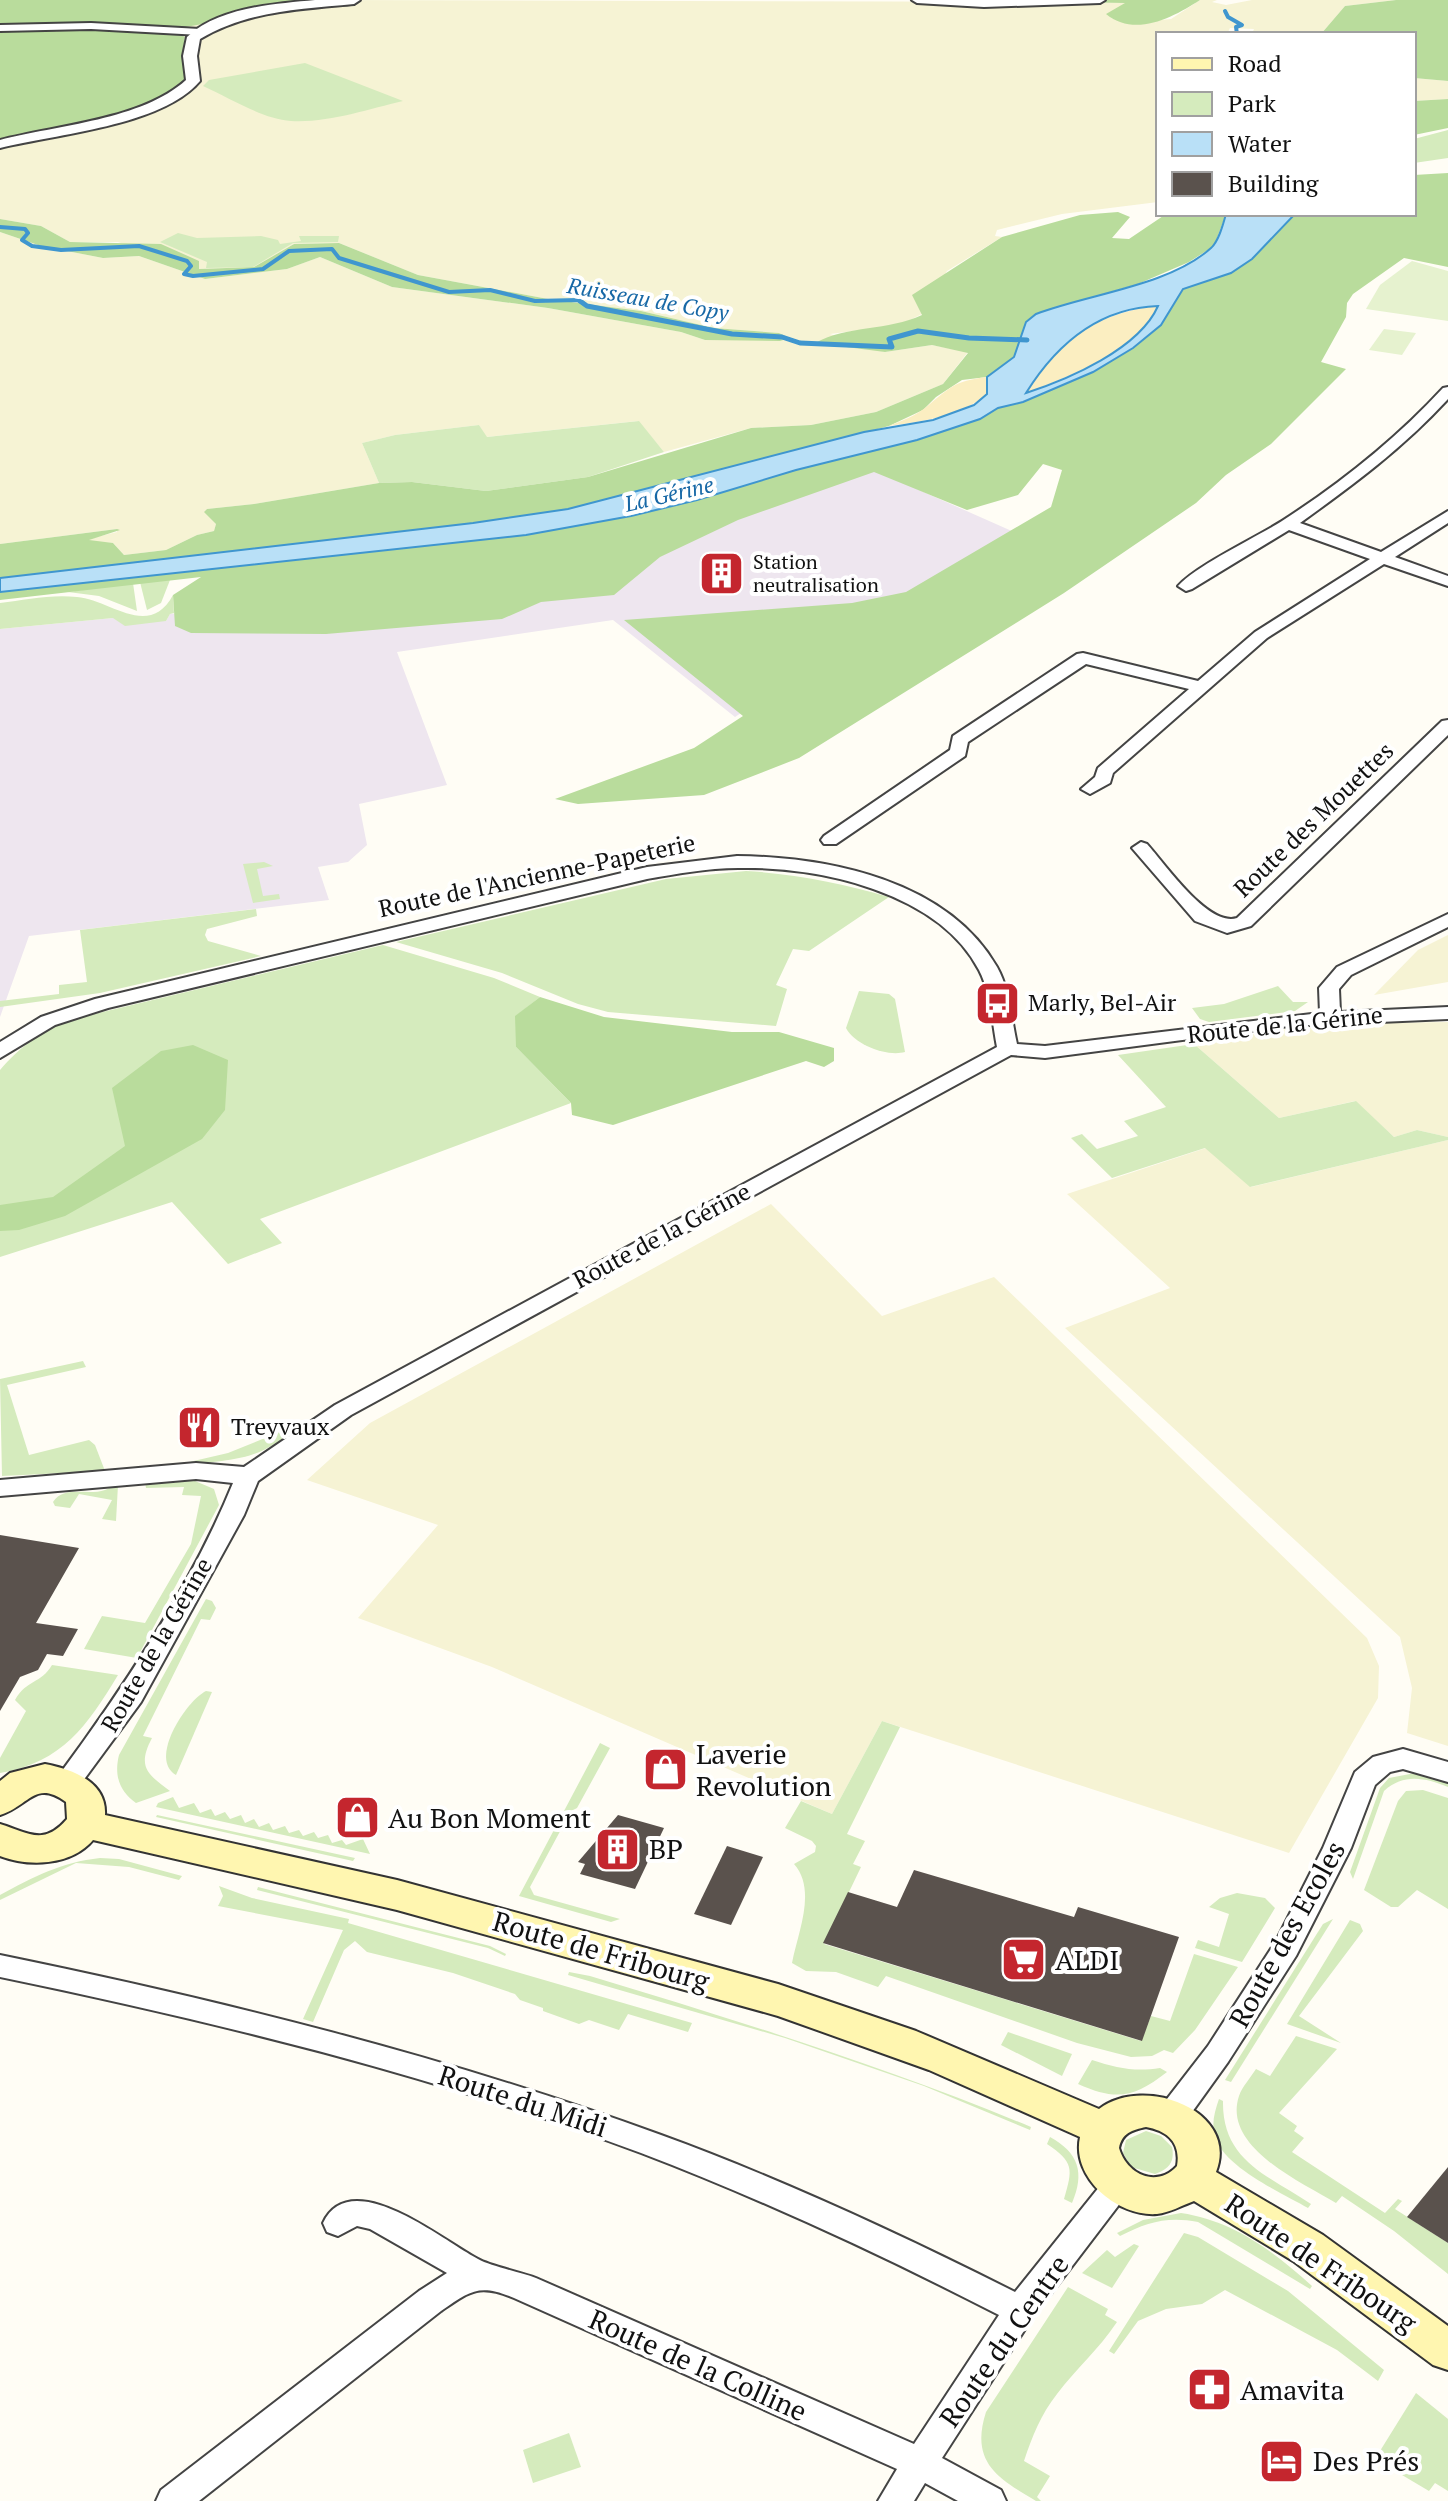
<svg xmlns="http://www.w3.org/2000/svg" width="1448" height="2501" viewBox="0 0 1448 2501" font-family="'PT Serif',serif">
  <rect width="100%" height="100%" fill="#fffdf5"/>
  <path fill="#eee6ef" d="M874,470L1014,532L735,717L613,620L397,652L447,785L359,804L367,845L348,862L318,867L329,900L29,936L0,1017V629L113,618L166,621L170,614L431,585Z"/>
  <g fill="#f6f3d4">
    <path d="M337,0L1085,2L1127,3L1111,18L1129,23L1171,19L1200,0H1217L1212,2L1226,5L1252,0H1396L1345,6L1321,34H1252L1254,29L1230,28L1227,34H1158V202L1062,214L997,230L995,236L1002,237L947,271L922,314L900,325L830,334L885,352L932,345L968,352L943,384L876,412L811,425L751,428L664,452L638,421L486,437L479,425L395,435L362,443L379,483L254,504L207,509L205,512L216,524L214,531L197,535L166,550L124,555L113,543L92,542L88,539L117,532V529L0,544V232L41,246L103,258L139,256L205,279L287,269L320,257L392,287L548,308L681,332L705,340L789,338L779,333L714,328L641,311L548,299L418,275L339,243L294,244L254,267L199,269L118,242H70L41,226L0,219V141L136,109L186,69L182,56L185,37L157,31Z"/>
    <path d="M1414,78L1448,81V99L1414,101Z"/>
    <path d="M1448,935V982L1374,995L1418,950Z"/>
    <path d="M1448,1022V1137L1417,1130L1394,1137L1355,1101L1279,1118L1194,1044L1278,1030L1379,1023Z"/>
    <path d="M1448,1140V1746L1407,1733L1412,1688L1400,1637L1065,1328L1170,1288L1067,1194L1206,1148L1251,1187Z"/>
    <path d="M771,1204L882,1316L994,1277L1367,1638L1379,1666L1378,1698L1289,1853L882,1721L832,1814L492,1667L358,1618L438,1525L307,1480L370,1423Z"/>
  </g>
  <g fill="#d5ebbd">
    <path d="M305,63L403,101C368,109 329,123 291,121C262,119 230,98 203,86L209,80Z"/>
    <path d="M1448,130V158L1414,163V139Z"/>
    <path d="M178,233L197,238L261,236L278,240L280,244L301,241L299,236H339L338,242L293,243L253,267L206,268L207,262L160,242Z"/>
    <path d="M639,421L664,452L588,477L486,491L412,482L379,483L362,443L395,435L479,425L487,437Z"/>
    <path d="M170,580L161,603L147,610L140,582Z"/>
    <path d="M133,583L137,611L99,596L68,592Z"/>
    <path d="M173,595L174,613L170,614L166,621L125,626L113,618L0,629V603C25,600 51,594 77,597C109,599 149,640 173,595Z"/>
    <path d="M264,862L273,866L257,869L263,896L279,894L280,899L253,903L243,864Z"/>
    <path d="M746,871C796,874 841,883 889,897L809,951L793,949L776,985L787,989L776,1026L608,1012L578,1004L502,973L396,942L666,879Z"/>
    <path d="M256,909L257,916L207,929L205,935L208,941L261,956L100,993L0,1007V1001L59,994V985L87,982L80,930Z"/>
    <path d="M383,945L494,978L540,997L516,1016V1047L571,1103L260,1219L282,1243L228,1264L172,1202L0,1257V1070C20,1047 38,1034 65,1021Z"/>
    <path d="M1278,986L1293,1002H1308L1295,1011L1209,1022L1200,1019L1192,1008L1224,1004Z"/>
    <path d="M859,991L889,994L895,999L905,1052C887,1057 855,1045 846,1028Z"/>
    <path d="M1194,1044L1279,1118L1356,1101L1394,1137L1417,1130L1448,1137V1140L1250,1187L1205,1148L1112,1178L1071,1138L1082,1134L1097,1149L1138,1136L1124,1121L1166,1107L1118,1055Z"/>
    <path d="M83,1361L86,1367L7,1385L29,1455L89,1440L95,1445L105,1471L2,1476L0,1379Z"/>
    <path d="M297,1425L299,1427C253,1463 240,1457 186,1466L185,1463L228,1453Z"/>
    <path d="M182,1480L195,1481L214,1489L219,1505L137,1658L84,1649L102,1616L145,1623L191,1544L201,1496L182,1495L184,1487L146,1488L145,1482Z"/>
    <path d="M118,1485L116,1521L102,1519L112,1500L79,1494L70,1508L55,1506L53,1502C64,1485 88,1496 105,1490C110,1488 113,1485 118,1485Z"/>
    <path d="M206,1599L212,1601L216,1608L210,1620L201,1619L143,1736L152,1738C136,1768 149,1775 170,1791L136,1803C119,1791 114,1775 119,1755Z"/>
    <path d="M52,1665L118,1675C87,1726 63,1762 0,1773V1758L26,1711L15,1700C27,1679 41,1684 52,1665Z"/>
    <path d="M206,1691L212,1692L176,1775C148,1759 186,1701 206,1691Z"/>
    <path d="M882,1721L900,1727L847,1834L865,1841L853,1864L861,1867L824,1944L1141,2041L1151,2016L1170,2021L1194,1954L1238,1967L1195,2030L1173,2053L1164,2050L1152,2056L1131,2057L1077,2043L886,1976L878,1987L836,1972L806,1971L792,1963C798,1932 817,1890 794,1864L815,1852L816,1846L812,1841L785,1828L801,1801L832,1814Z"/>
    <path d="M600,1743L610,1748L577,1808L571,1811L530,1887L534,1895L620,1919L611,1922L519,1896Z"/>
    <path d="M1415,1773L1448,1782V1787C1425,1778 1404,1773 1384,1791L1353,1879L1350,1872L1380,1788L1389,1778Z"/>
    <path d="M1423,1790L1448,1798V1909L1417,1890L1398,1907H1391L1364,1890L1398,1801L1406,1791Z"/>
    <path d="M173,1797L179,1808L194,1803L200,1813L211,1809L215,1816L225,1812L230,1819L241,1815L245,1823L254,1819L259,1827L269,1823L273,1830L285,1826L289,1833L299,1830L303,1836L314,1832L318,1838L328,1835L332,1843L342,1840L346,1845L363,1839L370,1854L156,1807L158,1803Z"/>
    <path d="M157,1815L355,1858L353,1861L156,1817Z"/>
    <path d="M100,1858L119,1859L182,1876L179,1880L129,1867L76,1863L0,1900V1895C33,1877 62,1862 100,1858Z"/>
    <path d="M219,1886L252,1898L349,1919L348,1923L692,2023L688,2032L628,2014L619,2030L589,2020L579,2024L543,2011V2008L520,2000L515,1994L453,1973L367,1952L355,1941L344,1950L313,2022L303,2019L343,1930L218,1906L223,1896Z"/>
    <path d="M258,1887L490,1946L506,1954L505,1956L488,1948L257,1890Z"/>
    <path d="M1237,1893L1265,1898L1275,1908L1242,1962L1195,1948L1198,1940L1219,1947L1229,1914L1209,1907L1220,1898Z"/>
    <path d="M1333,1919L1231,2082L1225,2080L1323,1924Z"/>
    <path d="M1350,1920L1360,1924L1363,1931L1299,2016L1341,2043L1287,2024Z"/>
    <path d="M569,1972L590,1976C739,2021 887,2067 1031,2127L1030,2130L924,2086L785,2038L568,1975Z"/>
    <path d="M1008,2032L1072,2054L1062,2076L1001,2045Z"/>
    <path d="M1296,2036L1337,2049L1279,2113L1297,2126L1294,2131L1304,2138L1292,2152L1385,2213L1398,2199L1402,2201L1395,2209L1448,2243V2274L1394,2231L1342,2196L1336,2203C1301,2182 1222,2147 1239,2096C1242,2087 1251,2077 1256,2069L1270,2076Z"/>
    <path d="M1092,2060C1116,2068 1135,2072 1160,2068L1167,2072C1134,2098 1116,2101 1078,2084Z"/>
    <path d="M1219,2099L1223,2101C1222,2160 1267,2175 1311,2204L1308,2208C1282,2193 1223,2167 1215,2136C1211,2123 1215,2111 1219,2099Z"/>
    <path d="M1146,2131L1161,2136L1172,2147C1175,2162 1169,2169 1155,2174L1131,2167L1123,2153L1126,2140Z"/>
    <path d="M1050,2137C1079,2153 1085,2173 1072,2203L1064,2199C1073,2169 1074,2162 1047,2144Z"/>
    <path d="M1181,2213C1234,2221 1273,2251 1312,2286L1310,2289L1198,2222C1168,2216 1147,2222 1120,2236L1117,2233L1143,2220Z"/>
    <path d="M1184,2233L1198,2237L1288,2291L1384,2370L1378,2381L1337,2350L1225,2290L1202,2304L1166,2309L1138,2321L1114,2354L1109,2351Z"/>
    <path d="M1134,2244L1139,2246L1112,2288L1082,2273L1107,2250L1115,2257Z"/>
    <path d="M1068,2287L1108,2309L1105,2315L1117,2322C1099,2349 1076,2369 1057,2394C1041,2414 1032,2437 1024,2461L1050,2476L1037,2497L1041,2501H1036C997,2478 970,2462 986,2412Z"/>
    <path d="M1416,2393L1448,2419V2491L1435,2483L1429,2491L1375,2459Z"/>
    <path d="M569,2433L581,2467L533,2483L523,2450Z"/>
  </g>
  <g fill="#b9dc9c">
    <path d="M0,0H337L180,28L173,32L185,37L182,56L187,81C149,117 52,129 0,141Z"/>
    <path d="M931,0H1200C1174,17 1135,38 1106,14L1125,3Z"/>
    <path d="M1396,0H1448V81L1414,78V34H1321L1345,6Z"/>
    <path d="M1448,99V128L1414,135V101Z"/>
    <path d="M1448,173V267L1404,258L1353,294L1347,303L1346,317L1321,362L1346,369L1271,444L1226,475L1196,503L1064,593L799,758L704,795L578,804L555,799L694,748L743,716L624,620L852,603L906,592L1051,507L1062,470L1043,464L1018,495L967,510L874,472L738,520L660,557L614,595L541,602L502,619L326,634L191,633L175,626L173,595L201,577L0,600V592L526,535L631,516L697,500L796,470L917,440L980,419L998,408L1023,402L1093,372L1133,348L1161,325L1183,289L1231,273L1295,214H1414V175Z"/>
    <path d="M1118,212L1130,217L1112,238L1129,239L1166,214H1226L1214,246L1189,262L1138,284L1054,308L1026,322L1014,357L987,377L962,380L936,397L923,410L889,426L569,509L473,523L0,578V544L117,529L120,530L89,540L113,543L124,555L166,550L197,535L214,531L216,524L204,512L207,509L254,504L379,483L412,482L486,491L588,477L751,428L811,425L876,412L943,384L968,353L932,345L885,352L815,343C848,325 888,331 922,315L912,295L1002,237L1080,215Z"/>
    <path d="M0,219L41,226L70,242L161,244L199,261V269L254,267L294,244L339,243L418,275L548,299L641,311L714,328L779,333L790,338L780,341L705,340L681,332L548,308L392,287L320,257L287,269L205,279L139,256L103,258L41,246L0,232Z"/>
    <path d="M540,997L604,1017L732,1032H779L834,1048V1061L824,1067L806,1061L613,1125L572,1115L571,1103L516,1047L515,1016Z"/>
    <path d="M193,1045L228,1060L225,1110L202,1139L65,1216L19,1230L0,1231V1205L53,1197L125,1146L112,1088L161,1051Z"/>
  </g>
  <g fill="#fbeec1">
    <path d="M1158,306C1134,354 1072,374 1025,394C1036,379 1046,359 1059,347C1086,324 1123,309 1158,306Z"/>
    <path d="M987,377V394C960,417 923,421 889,426C901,421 915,416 925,408C950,388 953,381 987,377Z"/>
  </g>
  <g fill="#e6f2cf">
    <path d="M1412,261L1448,271V321L1366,309L1380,285Z"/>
    <path d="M1384,329L1416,333L1402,355L1369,350Z"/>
  </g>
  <path fill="#b9e0f7" stroke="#3f96cf" stroke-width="2" fill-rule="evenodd" d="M1226,214H1295L1252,259L1231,273L1183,289L1161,325L1133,348L1093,372L1023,402L998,408L980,419L917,440L796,470L697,500L631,516L526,535L0,592V578L473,523L568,509L864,432L933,420L974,405L987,394V377L1014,357L1026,322L1036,314C1088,294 1169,286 1211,248C1219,241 1223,224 1226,214ZM1158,306C1139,349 1069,379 1026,393C1056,345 1099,308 1158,306Z"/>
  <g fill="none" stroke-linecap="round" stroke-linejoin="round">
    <g stroke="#3f96cf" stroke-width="4">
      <path d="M1225,11L1228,17L1242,25L1236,27L1237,34"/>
      <path d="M0,227L25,229L28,233L22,240L32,246L61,250L139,246L187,261L191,266L184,274L193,276L263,269L289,251L332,249L339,258L449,292L490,290L535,301L578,300L583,303"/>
    </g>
    <path stroke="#3f96cf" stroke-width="5" d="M580,301L587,306L732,334L782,337L800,343L892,347L889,339L918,331L969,338L1027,340"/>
  </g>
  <g fill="#5a524d">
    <path d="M731,564L741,584L717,586L708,566Z"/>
    <path d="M0,1535L79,1548L36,1623L78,1629L63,1656L47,1654L38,1670L20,1677L0,1711Z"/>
    <path d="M618,1815L664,1828L635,1889L580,1874L585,1864L578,1862Z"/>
    <path d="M727,1846L763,1857L731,1925L694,1914Z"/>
    <path d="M914,1870L1074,1917L1078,1907L1179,1937L1142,2041L823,1943L848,1892L897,1907Z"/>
    <path d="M1448,2167V2243L1407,2217Z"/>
  </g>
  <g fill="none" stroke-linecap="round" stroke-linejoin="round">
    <defs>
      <g id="minor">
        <path d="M912,0H1105L1100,3L984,7L917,3Z"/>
        <path d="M91,23L200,29L206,32L200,35L91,29L0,31V25Z"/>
        <path d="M1448,387V399C1403,448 1353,485 1300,523L1381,552L1448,511V523L1395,557L1448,576V586L1384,564L1267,638L1113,773L1110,783L1090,794L1081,789L1095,777L1098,768L1189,689L1086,664L968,742L965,756L836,844H824L821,840L824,836L950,750L953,736L1077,654L1083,653L1198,681L1255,632L1370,559L1289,530L1192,589L1186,591L1178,586C1197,565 1255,538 1282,521C1342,482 1395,440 1443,388Z"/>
        <path d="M1448,720V735L1251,926L1227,933L1195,921L1132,848L1141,842L1147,844C1166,865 1208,927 1237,918L1442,721Z"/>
        <path d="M737,856C828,857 947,880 997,967C1010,990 1011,1018 1017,1044L1045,1046L1320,1013L1319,988L1337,967L1448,914V927L1351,975L1339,989L1340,1012L1448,1007V1019L1289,1026L1045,1058L1011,1055L351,1415L258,1481L244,1515L141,1702L77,1789L68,1792L59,1789L55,1782L59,1775C125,1686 191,1586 233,1483L196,1479L0,1496V1480L196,1463L244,1467L335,1405L997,1047C992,1022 991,993 979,970C939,892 818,866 738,868C707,868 677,874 647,879L108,1008L55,1025L0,1058V1042L41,1017L95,999L647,867Z"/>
        <path d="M1403,1749L1448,1762V1782L1403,1769L1390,1772L1375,1785L1351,1848L1296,1956L1228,2062L1182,2126L1171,2129L1160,2126L1156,2117L1160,2108L1208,2046L1276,1941L1323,1848L1355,1772L1373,1757Z"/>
        <path d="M0,1955C224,2001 445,2056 661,2135C782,2179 900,2234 1015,2292L1108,2176L1119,2172L1130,2176L1134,2185L1031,2320L942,2458L1001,2490L1006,2501H958L925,2483L914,2501H878L897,2469L514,2298C479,2283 470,2291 441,2311L199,2501H156L161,2490L419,2291L447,2273L370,2229L357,2226L338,2236L327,2232L323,2223C351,2164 443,2241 478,2259C490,2266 520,2272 536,2278L914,2444L999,2315C882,2255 764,2200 641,2153C433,2075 217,2022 0,1977Z"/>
      </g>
      <path id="tertiary" d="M315,0H360L354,4C301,9 247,11 200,39L197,56L200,81C162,126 56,134 0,148V140C57,125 142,120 186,80L183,56L187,37C219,7 274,4 315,0Z"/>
      <path id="secondary" d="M45,1764C71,1769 107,1781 105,1815L397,1880L778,1984L916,2031L1099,2109C1144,2074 1240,2111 1216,2172L1323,2235L1448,2326V2370L1433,2365L1293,2261L1194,2201C1183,2205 1169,2213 1157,2214C1118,2217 1071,2178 1080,2137L929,2070L778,2016L397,1910L93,1840C71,1866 29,1867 0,1856V1824C27,1832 43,1847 67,1819L66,1802C35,1779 29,1806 0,1815V1781L10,1773ZM1146,2127C1168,2131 1181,2143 1177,2166C1157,2188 1127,2175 1119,2148C1122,2133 1132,2130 1146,2127Z"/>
    </defs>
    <use href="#minor" stroke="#444" stroke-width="4"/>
    <use href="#tertiary" stroke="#444" stroke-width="4"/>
    <use href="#secondary" stroke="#333" stroke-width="4"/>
    <use href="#minor" fill="#fff" fill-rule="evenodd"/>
    <use href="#tertiary" fill="#fff" fill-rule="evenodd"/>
    <use href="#secondary" fill="#fff6b0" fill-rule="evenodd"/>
  </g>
  <defs>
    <symbol id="building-square" viewBox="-11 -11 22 22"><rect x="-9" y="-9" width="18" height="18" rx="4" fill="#c4262e" stroke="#fff"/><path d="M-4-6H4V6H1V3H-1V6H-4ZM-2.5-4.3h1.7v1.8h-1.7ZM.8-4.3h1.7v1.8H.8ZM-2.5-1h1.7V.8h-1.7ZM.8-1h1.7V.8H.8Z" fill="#fff"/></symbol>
    <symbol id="bus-square" viewBox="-11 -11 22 22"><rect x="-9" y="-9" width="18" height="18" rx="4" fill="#c4262e" stroke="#fff"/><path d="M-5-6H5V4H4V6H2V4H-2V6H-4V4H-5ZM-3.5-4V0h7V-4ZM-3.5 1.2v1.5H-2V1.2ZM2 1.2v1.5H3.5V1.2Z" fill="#fff"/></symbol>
    <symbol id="restaurant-square" viewBox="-11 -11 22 22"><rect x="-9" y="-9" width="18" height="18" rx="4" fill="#c4262e" stroke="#fff"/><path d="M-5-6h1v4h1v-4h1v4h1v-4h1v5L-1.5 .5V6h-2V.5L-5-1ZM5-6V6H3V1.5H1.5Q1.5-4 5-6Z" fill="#fff"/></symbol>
    <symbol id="shop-square" viewBox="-11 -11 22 22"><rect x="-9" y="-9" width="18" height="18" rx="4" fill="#c4262e" stroke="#fff"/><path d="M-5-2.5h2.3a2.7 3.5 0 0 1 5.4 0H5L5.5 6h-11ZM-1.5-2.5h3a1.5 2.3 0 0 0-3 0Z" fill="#fff"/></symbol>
    <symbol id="supermarket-square" viewBox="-11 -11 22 22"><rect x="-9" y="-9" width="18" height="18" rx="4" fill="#c4262e" stroke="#fff"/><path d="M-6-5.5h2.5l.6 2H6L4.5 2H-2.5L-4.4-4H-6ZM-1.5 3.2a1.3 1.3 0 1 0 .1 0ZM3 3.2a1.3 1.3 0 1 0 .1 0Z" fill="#fff"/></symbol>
    <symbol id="pharmacy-square" viewBox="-11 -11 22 22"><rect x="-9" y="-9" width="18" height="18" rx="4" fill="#c4262e" stroke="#fff"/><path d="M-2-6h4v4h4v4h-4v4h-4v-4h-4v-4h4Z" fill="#fff"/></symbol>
    <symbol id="hotel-square" viewBox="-11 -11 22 22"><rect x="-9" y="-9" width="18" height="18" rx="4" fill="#c4262e" stroke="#fff"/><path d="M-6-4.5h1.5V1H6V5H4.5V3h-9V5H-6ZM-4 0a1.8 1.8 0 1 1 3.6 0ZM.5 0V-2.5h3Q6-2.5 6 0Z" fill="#fff"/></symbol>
  </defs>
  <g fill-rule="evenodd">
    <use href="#building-square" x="696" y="548" width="51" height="51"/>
    <use href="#bus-square" x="972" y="978" width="51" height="51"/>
    <use href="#restaurant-square" x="174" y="1402" width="51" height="51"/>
    <use href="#shop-square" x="640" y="1744" width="51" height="51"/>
    <use href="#shop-square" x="332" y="1792" width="51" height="51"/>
    <use href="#building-square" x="592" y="1824" width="51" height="51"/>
    <use href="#supermarket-square" x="998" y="1934" width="51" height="51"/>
    <use href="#pharmacy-square" x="1184" y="2364" width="51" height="51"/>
    <use href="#hotel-square" x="1256" y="2436" width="51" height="51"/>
  </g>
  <g text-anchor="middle" stroke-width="8" stroke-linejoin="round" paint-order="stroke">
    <g font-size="20" fill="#111" stroke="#fff" text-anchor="start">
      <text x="753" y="569">Station<tspan x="753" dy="23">neutralisation</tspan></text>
    </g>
    <g font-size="22" font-style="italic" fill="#1768a6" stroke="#fff">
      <text transform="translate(648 299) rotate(10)" y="8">Ruisseau de Copy</text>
      <text transform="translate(669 494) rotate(-13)" y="8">La Gérine</text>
    </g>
    <g font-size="24" fill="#111" stroke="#fff">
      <text transform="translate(1314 820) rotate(-44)" y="8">Route des Mouettes</text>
      <text transform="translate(537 876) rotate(-12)" y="8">Route de l'Ancienne-Papeterie</text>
      <text transform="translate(1285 1025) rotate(-6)" y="8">Route de la Gérine</text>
      <text transform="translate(662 1236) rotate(-28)" y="8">Route de la Gérine</text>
      <text transform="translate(157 1645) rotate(-60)" y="8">Route de la Gérine</text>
    </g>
    <g font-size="24" fill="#111" stroke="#fff" text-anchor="start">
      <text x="1028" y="1011">Marly, Bel-Air</text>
      <text x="231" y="1435">Treyvaux</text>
    </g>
    <g font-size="28" fill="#111" stroke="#fff" text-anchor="start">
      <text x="696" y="1764">Laverie<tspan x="696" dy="32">Revolution</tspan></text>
      <text x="388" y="1828">Au Bon Moment</text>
      <text x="649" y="1859">BP</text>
      <text x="1055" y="1970">ALDI</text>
      <text x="1240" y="2400">Amavita</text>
      <text x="1313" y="2471">Des Prés</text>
    </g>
    <g font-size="28" fill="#111" stroke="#fff">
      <text transform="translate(1287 1934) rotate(-61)" y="10">Route des Ecoles</text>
      <text transform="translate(601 1951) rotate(16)" y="10">Route de Fribourg</text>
      <text transform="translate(523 2101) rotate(18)" y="10">Route du Midi</text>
      <text transform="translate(1321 2263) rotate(34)" y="10">Route de Fribourg</text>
      <text transform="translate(1004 2341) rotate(-55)" y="10">Route du Centre</text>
      <text transform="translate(698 2365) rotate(24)" y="10">Route de la Colline</text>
    </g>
  </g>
  <rect x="1156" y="32" width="260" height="184" fill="#ffffff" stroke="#a0a0a0" stroke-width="2"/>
  <rect x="1172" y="58" width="40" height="12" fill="#fff6b0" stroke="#a0a0a0" stroke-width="2"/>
  <text x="1228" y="72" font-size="24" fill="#111111">Road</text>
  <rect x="1172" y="92" width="40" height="24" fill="#d5ebbd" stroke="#a0a0a0" stroke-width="2"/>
  <text x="1228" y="112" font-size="24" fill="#111111">Park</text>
  <rect x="1172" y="132" width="40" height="24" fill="#b9e0f7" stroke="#a0a0a0" stroke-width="2"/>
  <text x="1228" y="152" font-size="24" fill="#111111">Water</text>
  <rect x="1172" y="172" width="40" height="24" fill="#5a524d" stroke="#a0a0a0" stroke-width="2"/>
  <text x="1228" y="192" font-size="24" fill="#111111">Building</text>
</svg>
